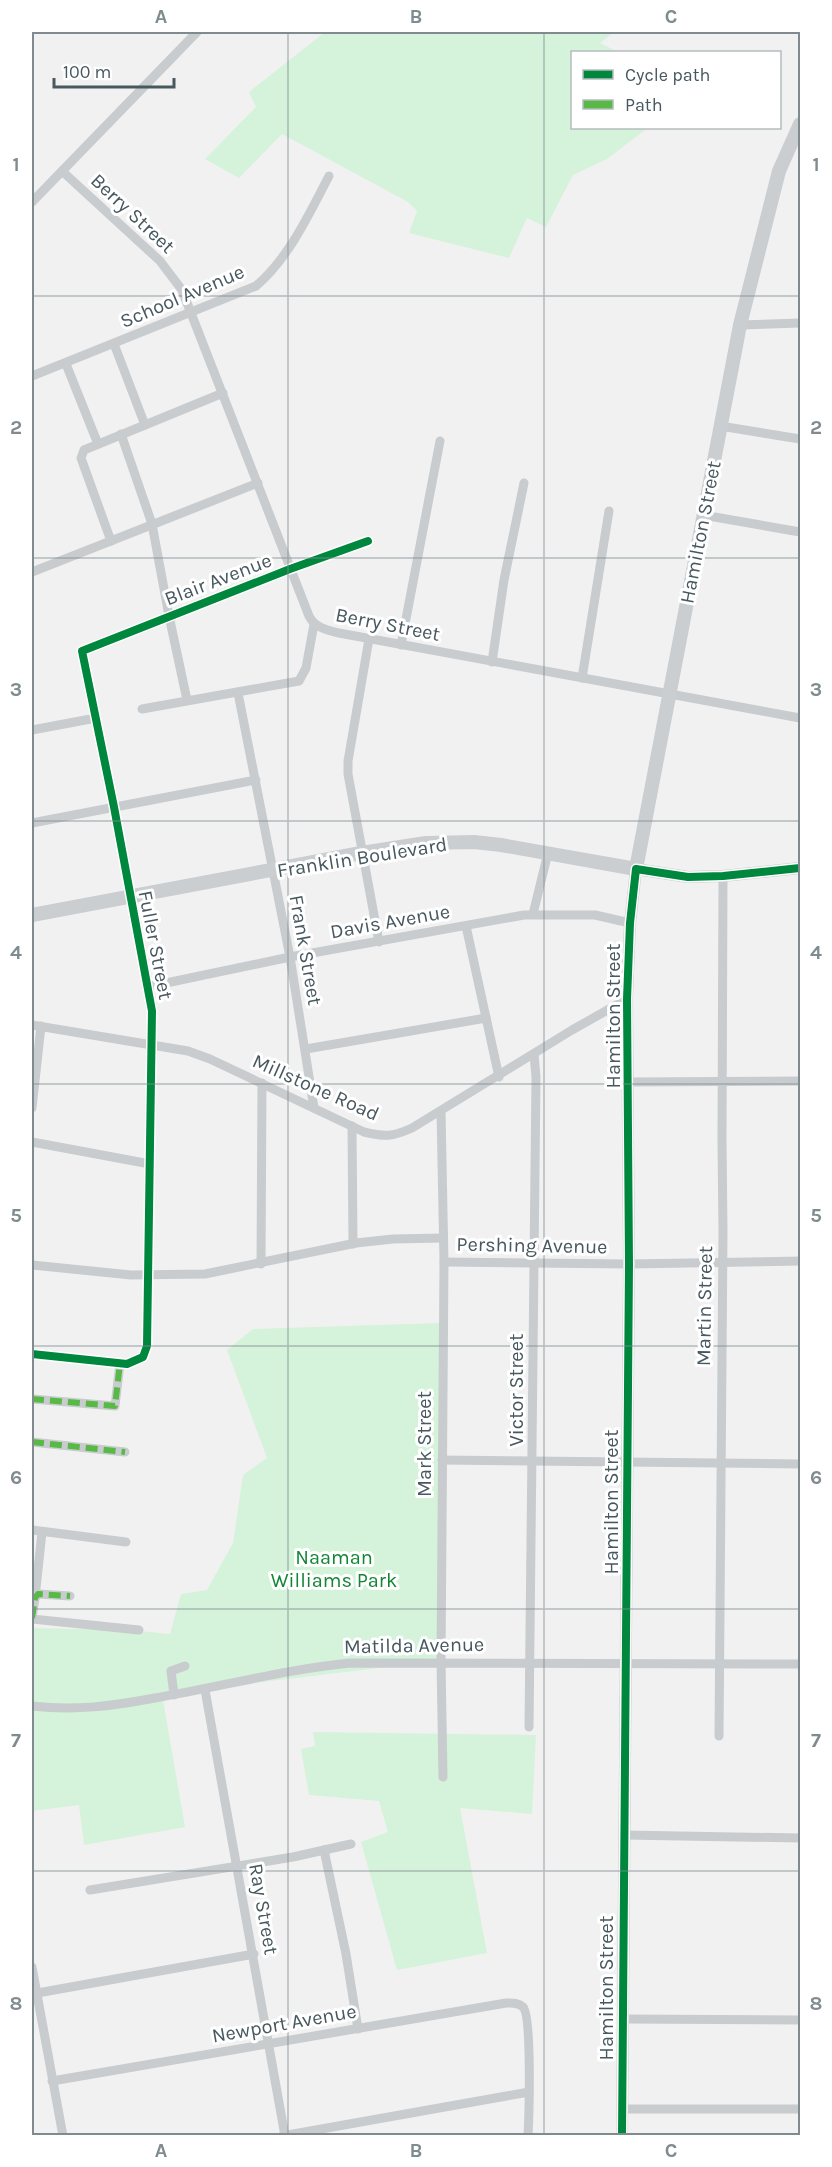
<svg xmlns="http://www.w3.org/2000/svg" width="832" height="2167" viewBox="0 0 832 2167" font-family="Karla,sans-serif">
  <rect width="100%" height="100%" fill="#f2f1f1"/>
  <g fill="#d5f2da">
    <path d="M325,32H614L600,43L618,52H572V128H644L645,130L607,159L573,175L546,227L527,218L509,258L409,233L417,211L408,202L282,134L239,178L205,159L256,107L249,92Z"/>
    <path d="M440,1323L437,1661L162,1694L185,1827L84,1845L79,1805L32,1811V1628L129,1630L170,1634L181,1594L207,1590L233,1543L243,1475L267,1458L227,1350L253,1329Z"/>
    <path d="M313,1732L536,1735L532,1814L460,1808L487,1953L397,1970L361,1842L388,1832L379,1801L309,1795L301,1749L315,1746Z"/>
  </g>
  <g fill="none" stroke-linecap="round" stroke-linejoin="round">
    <g stroke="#c8ccce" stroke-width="9">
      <path d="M62,171L160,261L182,290L309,616C315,628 327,630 339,633L800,718"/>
      <path d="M32,202L197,32"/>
      <path d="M740,325L800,323"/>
      <path d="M114,344L145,425"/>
      <path d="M66,364L98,444"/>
      <path d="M32,376L256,286C289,258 309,214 329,176"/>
      <path d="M720,426L800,439"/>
      <path d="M121,434L152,524L169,616L187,700"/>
      <path d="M703,515L800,532"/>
      <path d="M111,541L81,458L84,450L223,393"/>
      <path d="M32,572L258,483"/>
      <path d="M369,639L348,761V774L379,942"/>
      <path d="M401,645L440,441"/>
      <path d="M492,662L504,580L524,483"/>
      <path d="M582,678L609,511"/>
      <path d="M238,693L290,957L314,1108"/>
      <path d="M142,709L299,681L306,668L314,624"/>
      <path d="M32,730L96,718"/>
      <path d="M32,823L256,780"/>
      <path d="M533,914L548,853"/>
      <path d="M466,926L499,1077"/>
      <path d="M147,987L290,957L524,915H595L630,923"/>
      <path d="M32,1025L188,1051L210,1059L364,1132C385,1137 392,1137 412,1128L572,1030L627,999"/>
      <path d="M306,1049L486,1018"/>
      <path d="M629,1082L800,1081"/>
      <path d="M32,1108L41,1026"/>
      <path d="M441,1111L444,1262L441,1662L443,1777"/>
      <path d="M352,1126L353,1244"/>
      <path d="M32,1142L150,1164"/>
      <path d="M444,1262L629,1264L800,1261"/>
      <path d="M261,1264L262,1083"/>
      <path d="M32,1265L131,1275L205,1274L356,1243L393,1239L443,1238"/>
      <path d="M32,1354L127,1364L143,1357L147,1346L152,1011L114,807L82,651L290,569L368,541"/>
      <path d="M32,1399L115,1406L120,1363"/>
      <path d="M32,1442L125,1452"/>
      <path d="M442,1460L800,1464"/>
      <path d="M32,1530L126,1542"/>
      <path d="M35,1598L42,1532"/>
      <path d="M32,1618L35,1598L38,1594L70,1596"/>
      <path d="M32,1619L139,1630"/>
      <path d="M205,1690L285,2136"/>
      <path d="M174,1695L171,1671L185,1666"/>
      <path d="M32,1706C76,1711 112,1706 155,1698C221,1687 285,1669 351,1663L800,1664"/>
      <path d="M529,1727L536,1077L534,1054"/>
      <path d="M719,1736L723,1232L722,1141L723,876"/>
      <path d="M624,1835L800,1838"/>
      <path d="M324,1850L346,1954L358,2029"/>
      <path d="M90,1890L293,1857L351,1844"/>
      <path d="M32,1967L63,2136"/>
      <path d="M32,1994L254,1954"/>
      <path d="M624,2019L800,2020"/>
      <path d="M52,2081L506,2003C511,2003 518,2002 523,2007C532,2016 529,2117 528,2136"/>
      <path d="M622,2109H800"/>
      <path d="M282,2136L529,2092"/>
    </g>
    <path stroke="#c8ccce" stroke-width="12" d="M622,2136L629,1264L627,999L630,923L636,869L688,877L723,876L800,868"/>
    <path stroke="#caced0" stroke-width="14" d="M32,915L361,853L426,843L474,842L501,845L636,869L740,325L779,171L800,124"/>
    <g stroke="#58b947" stroke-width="6" stroke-dasharray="12 6" stroke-linecap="butt">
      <path d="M32,1399L115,1406L120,1363"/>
      <path d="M32,1442L125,1452"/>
      <path d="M32,1618L35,1598L38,1594L70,1596"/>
    </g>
    <defs>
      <g id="cycleway">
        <path d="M32,1354L127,1364L143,1357L147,1346L152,1011L114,807L82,651L290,569L368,541"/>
        <path d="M622,2136L629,1264L627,999L630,923L636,869L688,877L723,876L800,868"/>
      </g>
    </defs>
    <use href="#cycleway" stroke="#fff" stroke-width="11"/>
    <use href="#cycleway" stroke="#00873e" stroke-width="8"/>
  </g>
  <path fill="none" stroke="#808b8f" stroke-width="1.5" stroke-opacity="0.55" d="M288,32V2136M544,32V2136M32,296H800M32,558H800M32,821H800M32,1084H800M32,1346H800M32,1609H800M32,1871H800"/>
  <g text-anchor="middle" stroke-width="6" stroke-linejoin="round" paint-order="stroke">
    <g font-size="20" fill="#47585f" stroke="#fff">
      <text transform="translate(133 213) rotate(43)" y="7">Berry Street</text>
      <text transform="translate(182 296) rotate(-23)" y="7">School Avenue</text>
      <text transform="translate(700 532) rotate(-79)" y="7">Hamilton Street</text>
      <text transform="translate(218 579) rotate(-21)" y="7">Blair Avenue</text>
      <text transform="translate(388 624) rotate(11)" y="7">Berry Street</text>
      <text transform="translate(362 857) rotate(-9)" y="7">Franklin Boulevard</text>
      <text transform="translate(390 921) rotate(-10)" y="7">Davis Avenue</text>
      <text transform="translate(156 945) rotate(79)" y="7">Fuller Street</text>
      <text transform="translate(306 950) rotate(80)" y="7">Frank Street</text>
      <text transform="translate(613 1016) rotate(-90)" y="7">Hamilton Street</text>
      <text transform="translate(316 1087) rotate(24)" y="7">Millstone Road</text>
      <text transform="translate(532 1245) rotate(1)" y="7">Pershing Avenue</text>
      <text transform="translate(704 1306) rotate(-89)" y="7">Martin Street</text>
      <text transform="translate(516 1390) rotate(-90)" y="7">Victor Street</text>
      <text transform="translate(424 1444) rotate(-90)" y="7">Mark Street</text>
      <text transform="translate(611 1502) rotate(-90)" y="7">Hamilton Street</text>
      <text transform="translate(414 1645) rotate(-1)" y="7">Matilda Avenue</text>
      <text transform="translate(264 1909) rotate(80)" y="7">Ray Street</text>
      <text transform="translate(606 1988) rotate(-90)" y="7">Hamilton Street</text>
      <text transform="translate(284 2023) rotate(-10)" y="7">Newport Avenue</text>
    </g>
    <g font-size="20" fill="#128635" stroke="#fff">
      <text x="334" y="1564">Naaman<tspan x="334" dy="23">Williams Park</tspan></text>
    </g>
  </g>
  <rect width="832" height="2167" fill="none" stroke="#ffffff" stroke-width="66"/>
  <rect x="571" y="51" width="210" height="78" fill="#ffffff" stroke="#b5bcbf" stroke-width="1.5"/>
  <rect x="583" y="70" width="30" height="9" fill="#00873e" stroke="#b5bcbf" stroke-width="1.5"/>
  <text x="625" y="81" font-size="18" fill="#47585f">Cycle path</text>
  <rect x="583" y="100" width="30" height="9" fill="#58b947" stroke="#b5bcbf" stroke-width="1.5"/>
  <text x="625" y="111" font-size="18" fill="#47585f">Path</text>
  <path d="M54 78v9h120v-9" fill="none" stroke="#47585f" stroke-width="3"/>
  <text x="63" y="78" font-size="18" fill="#47585f" stroke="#ffffff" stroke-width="4.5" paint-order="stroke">100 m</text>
  <rect x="33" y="33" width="766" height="2101" fill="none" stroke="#808b8f" stroke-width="2"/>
  <g font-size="20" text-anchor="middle" font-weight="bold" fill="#808b8f">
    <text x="161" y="23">A</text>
    <text x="416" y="23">B</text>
    <text x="671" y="23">C</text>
    <text x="16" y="171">1</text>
    <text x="816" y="171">1</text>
    <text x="16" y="434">2</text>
    <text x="816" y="434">2</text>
    <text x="16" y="696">3</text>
    <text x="816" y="696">3</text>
    <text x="16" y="959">4</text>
    <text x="816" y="959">4</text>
    <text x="16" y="1222">5</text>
    <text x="816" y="1222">5</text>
    <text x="16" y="1484">6</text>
    <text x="816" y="1484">6</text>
    <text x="16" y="1747">7</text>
    <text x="816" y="1747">7</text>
    <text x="16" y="2010">8</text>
    <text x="816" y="2010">8</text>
    <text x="161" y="2157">A</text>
    <text x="416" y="2157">B</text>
    <text x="671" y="2157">C</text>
  </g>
</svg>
